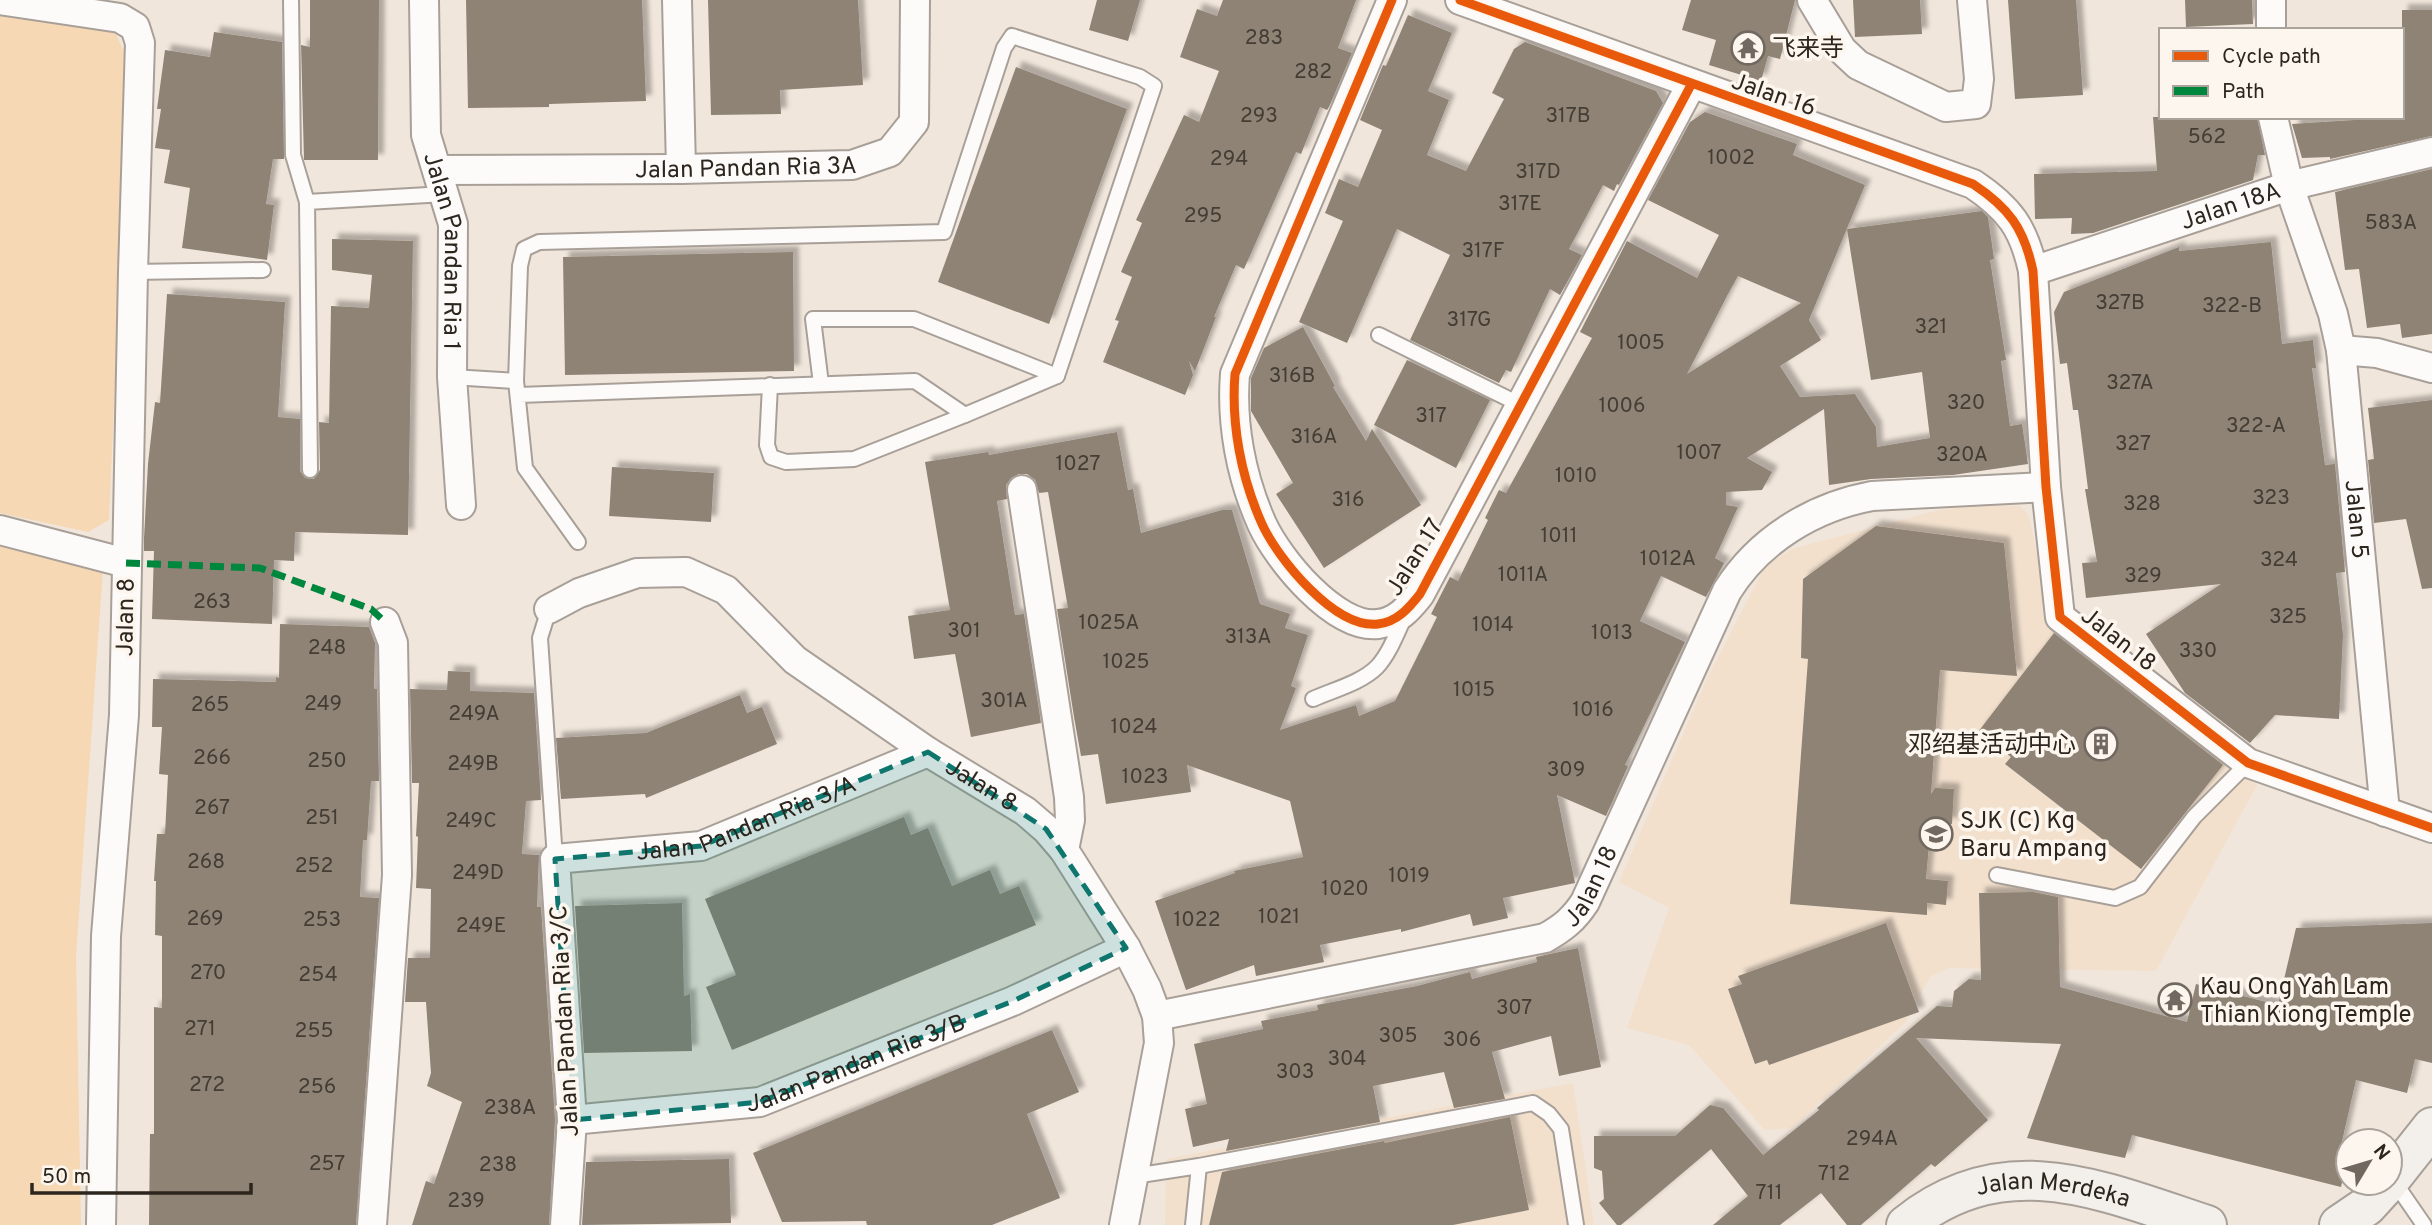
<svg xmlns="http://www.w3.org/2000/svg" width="2432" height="1225" viewBox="0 0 2432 1225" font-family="Overpass,'Noto Sans SC',sans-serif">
  <defs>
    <filter id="shadow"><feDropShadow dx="6" dy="-6" stdDeviation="2" flood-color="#0004"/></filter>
  </defs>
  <rect width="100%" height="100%" fill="#f1e6db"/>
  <g fill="#f2e0cd">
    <path d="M1971,505L2020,506L2029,516L2051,623L2257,785L2156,971L1948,968L1930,977L1905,1023L1792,1128L1765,1130L1689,1045L1627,1028L1669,908L1619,882L1706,681L1765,566L1792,549L1931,512Z"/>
    <path d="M1573,1083L1594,1225H1165L1166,1159Z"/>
  </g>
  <g fill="#f6d8b4">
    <path d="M0,14L112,26L129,62L109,520L88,532L0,513Z"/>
    <path d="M0,543L103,568L76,956L81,1225H0Z"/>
  </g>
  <g fill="#8e8375" fill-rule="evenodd" filter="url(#shadow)">
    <path d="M310,0H379L378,160H304L301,45L310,47Z"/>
    <path d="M466,0H642L646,101L549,104V107L468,108Z"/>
    <path d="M708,0H858L863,85L780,90L781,114L711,115Z"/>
    <path d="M1097,0H1140L1128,41L1089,30Z"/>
    <path d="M1223,0H1356L1338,48L1352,53L1329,107L1327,110L1320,107L1301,154L1296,152L1244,269L1236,265L1214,317H1216L1195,371L1189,361L1193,375L1185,395L1103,362L1119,321L1115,320L1132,277L1121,272L1142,223L1136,220L1184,115L1199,122L1219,71L1180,57L1197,9L1217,16Z"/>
    <path d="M1691,0H1795L1780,59L1768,56L1761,81L1709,65L1716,40L1682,30Z"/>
    <path d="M1853,0H1920L1922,34L1855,37Z"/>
    <path d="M2008,0H2076L2083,95L2015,99Z"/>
    <path d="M2185,0H2252L2253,24L2186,27Z"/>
    <path d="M2402,10H2432V136L2330,159V157L2302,158L2292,124L2402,117Z"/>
    <path d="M1408,15L1452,33L1428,91L1449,100L1427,155L1466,171L1504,99L1492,93L1514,49L1525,42L1656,91L1663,103L1619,185L1617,184L1614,191L1603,185L1569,249L1582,255L1560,295L1550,289L1511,372L1506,370L1499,383L1410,340L1450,255L1397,229L1347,343L1299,322L1343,221L1325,213L1339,179L1358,187L1382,130L1360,120L1383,65L1386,66Z"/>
    <path d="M214,32L282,42L284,159H273L266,204L274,205L267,260L182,248L190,188L164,183L170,150L155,148L161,109H157L165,50L210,57Z"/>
    <path d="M1016,67L1127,109L1049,324L938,282Z"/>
    <path d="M1705,112L1797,144L1793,155L1865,185L1809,320L1821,340L1780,366L1800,397L1855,394L1876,427L1877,447L1930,438L1922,372L1871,380L1847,229L1982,211L1988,217L1994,259L1990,260L2006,360L2001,361L2010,426L2022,424L2028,464L1953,475L1871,479L1829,485L1824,409L1747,458L1772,472L1762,490L1726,492V505L1738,507L1715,558L1724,563L1706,597L1661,576L1640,621L1685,642L1625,765L1628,766L1606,816L1557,795L1575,883L1503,898L1508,918L1473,926L1470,914L1401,932V929L1320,945L1324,962L1256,976L1254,965L1186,990L1155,901L1235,873L1234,871L1303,857L1290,801L1187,765L1191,792L1106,804L1098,754L1081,756L1074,717L1057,609L1068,608L1048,492L1039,493L1035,480L1027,474H1019L1011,478L1006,485L1007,499L997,501L1015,615L1024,614L1041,723L971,737L955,654L914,659L908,616L950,610L925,462L988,452L989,455L1117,432L1128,490L1133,489L1141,533L1222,510H1232L1260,604L1290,614L1285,628L1308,635L1291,686L1296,688L1280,730L1356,705L1359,716L1395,701L1437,617L1431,614L1450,577L1458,581L1488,520L1485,518L1499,490L1506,493L1592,338L1580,332L1627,241L1697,278L1719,235L1648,200L1690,122ZM1738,276L1801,303L1687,374L1728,294Z"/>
    <path d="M2153,117H2257L2265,155H2258L2253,180L2093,233L2071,234L2072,218L2035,219L2034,174L2157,171Z"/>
    <path d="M2432,169V334L2402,338L2400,324L2367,328L2359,269L2345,270L2335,192Z"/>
    <path d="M332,239L413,241L408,535L295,532L294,561L274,560L272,624L152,619L154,551H144V538L148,464L155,402L160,403L167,294L285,302L278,417L300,419V471L305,478L314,479L320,470L319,422L329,423L331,306L369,308L372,275L332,270Z"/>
    <path d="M2271,242L2282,344L2313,340L2316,368H2312L2325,465L2335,464L2345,572L2336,573L2343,635L2339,719L2275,715L2250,743L2185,693L2146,634L2221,584L2086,598L2082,563L2097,562L2085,489H2088L2078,410H2073L2067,363L2060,364L2054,312L2064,292L2179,247V251Z"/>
    <path d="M793,252L794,371L565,375L563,257Z"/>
    <path d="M1303,327L1335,386L1333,387L1366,441L1372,429L1421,505L1324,568L1276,494L1293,483L1251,411V378L1264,348Z"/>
    <path d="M1407,360L1490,400L1456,468L1374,425Z"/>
    <path d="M2432,400V588L2422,589L2406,519L2374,523L2368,460L2374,459L2368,408Z"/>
    <path d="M612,467L714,473L711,522L609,516Z"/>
    <path d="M1876,526L2004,543L2017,676L1940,670L1931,794L1935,788L1954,789L1952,824L1931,822L1926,879L1948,881L1946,905L1927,903V915L1790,904L1808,659L1801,658L1803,579Z"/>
    <path d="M280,624L369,627L375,643L374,689H377L379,781H371L367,840H363L360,897L379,898L356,1225H149L150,1134H154V1007L162,1008V936L155,935L156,881H154L157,834H165L168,775L159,774L162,727H152L153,679L276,682V677L279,678Z"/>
    <path d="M2054,633L2223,765L2141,869L2005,764L2011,757L1978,732Z"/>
    <path d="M448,671L470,672V691L534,693L541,800L526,801L522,854L539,855L537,907H541L555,1120L549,1225H412L426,1181L434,1184L462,1102L427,1086L431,1073L426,1002H405L408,958H430L431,889L416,888L418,837L416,836L419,783H412L410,689L447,690Z"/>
    <path d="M740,695L747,713L762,707L777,744L646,798L645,794L561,799L556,738L646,733Z"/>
    <path d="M904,817L911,835L928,828L952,886L990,870L1000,894L1019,886L1036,925L732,1050L706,987L736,975L705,899Z"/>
    <path d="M2033,892L2058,897L2060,987L2187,1022L2196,984L2278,1005L2296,928L2432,923V1063L2415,1059L2407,1093L2356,1080L2337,1163L2346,1165L2341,1187L2132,1135L2125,1158L2027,1138L2061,1044L1916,1038L1988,1120L1935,1167L1931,1164L1861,1225H1847L1821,1193L1780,1225H1713L1748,1196L1711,1149L1621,1225H1617L1599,1203L1604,1199L1602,1171L1594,1168V1136H1675L1710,1105L1723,1108L1763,1155L1819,1110L1817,1108L1937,1006L1952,1007L1954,991L1969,979L1981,980L1979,893Z"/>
    <path d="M682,903L684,996L690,994L692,1051L584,1053L575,906Z"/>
    <path d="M1886,923L1919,1012L1769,1065L1767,1060L1755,1064L1728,989L1742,984L1738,976Z"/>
    <path d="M1578,948L1601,1067L1559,1076L1551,1036L1492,1052L1505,1099L1454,1108L1444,1072L1373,1086L1380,1122L1226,1151L1229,1139L1193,1147L1185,1109L1207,1104L1194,1044L1263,1029L1261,1021L1318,1010L1317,1005L1417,986L1470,972L1472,979L1537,962L1536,957Z"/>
    <path d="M1052,1030L1079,1092L1027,1114L1060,1198L992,1225H867L866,1221L782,1222L753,1153Z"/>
    <path d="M1510,1117L1529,1210L1453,1225H1209L1222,1172L1384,1141L1385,1143Z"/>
    <path d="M729,1159L731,1223L582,1225L586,1162Z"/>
  </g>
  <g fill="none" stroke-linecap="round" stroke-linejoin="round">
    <defs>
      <g id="lane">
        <path d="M291,0L293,155L307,202"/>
        <path d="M133,272L263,270"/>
        <path d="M1379,335L1521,405"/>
        <path d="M452,377L516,381"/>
        <path d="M821,384L813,319H914L1057,376"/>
        <path d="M770,385L767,445L771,457L786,462L854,459L965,415"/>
        <path d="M519,395L915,381L965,415L1057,376L1154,86L1140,77L1012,36L1004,48L944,232L539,242L524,249L520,266L516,381L525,468L578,542"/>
        <path d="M310,470L307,202L445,194"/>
        <path d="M549,609L540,638L555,859"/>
        <path d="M1313,699C1333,690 1361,683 1377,667C1389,654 1396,635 1404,618"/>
        <path d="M1997,875L2115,898L2140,887L2194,817L2248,763"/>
        <path d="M1134,1176L1199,1166L1533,1103L1549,1114L1561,1129L1576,1225"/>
        <path d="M2393,1180L2424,1225"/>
        <path d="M1193,1225L1199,1166"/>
      </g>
      <g id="street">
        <path d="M0,0L120,18L135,27L140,43L133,272L124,715L106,936L101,1225"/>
        <path id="s1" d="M424,0L426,135L453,224L452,377L461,505"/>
        <path d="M677,0L681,169"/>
        <path d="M1392,0L1235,374C1231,424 1241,477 1262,524C1278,559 1335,629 1378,624C1397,622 1409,608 1420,594L1691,85"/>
        <path d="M1460,0L1973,184C2009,208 2024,228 2033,271L2046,487L2060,617L2248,763L2432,828"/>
        <path d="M1812,0L1842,50L1858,65L1946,107L1976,104L1979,79L1972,0"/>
        <path d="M2271,0V30"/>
        <path id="s2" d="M2273,117L2289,186L2333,314L2341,350L2385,812"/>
        <path id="s3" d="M438,170L681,169L852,165L890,152L914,122L915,0"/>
        <path id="s4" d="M2033,271L2289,186L2432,152"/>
        <path d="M2341,350L2377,353L2432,368"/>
        <path d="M1022,490L1069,797L1070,820L1064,850"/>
        <path d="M0,530L126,563"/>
        <path id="s5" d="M549,609L579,593L637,573L686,572L726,590L795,660L928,752L1025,811L1046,829L1064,850L1126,948L1147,989L1157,1016L1159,1043L1124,1225"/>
        <path id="s6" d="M1157,1016L1545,938C1563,928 1574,919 1585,902L1727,591C1759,540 1813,507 1872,496L2046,487"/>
        <path id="s7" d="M572,1120L760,1102L1013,1001L1126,948"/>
        <path d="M372,1225L397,875L393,643L385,622"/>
        <path id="s8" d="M565,1225L572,1120L555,859L701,846L928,752"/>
      </g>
      <g id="secondary">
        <path d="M2390,1180L2432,1127"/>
        <path id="s9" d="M1906,1225C2004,1146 2101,1190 2207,1225"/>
        <path d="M2339,1225L2367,1206L2388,1183"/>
      </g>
    </defs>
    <use href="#lane" stroke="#a8a098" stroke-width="18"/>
    <use href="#street" stroke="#a8a098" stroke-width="32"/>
    <use href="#secondary" stroke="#a8a098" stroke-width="42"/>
    <use href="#lane" stroke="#fdfbfa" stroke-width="14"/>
    <use href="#street" stroke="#fdfbfa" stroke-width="28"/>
    <use href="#secondary" stroke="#f3efeb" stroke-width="38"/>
    <path stroke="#00873e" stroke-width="7" stroke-dasharray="14 7" stroke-linecap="butt" d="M126,563L260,568L371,609L385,622"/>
    <defs>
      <g id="cycleway">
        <path d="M1392,0L1235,374C1231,424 1241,477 1262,524C1278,559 1335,629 1378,624C1397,622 1409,608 1420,594L1691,85"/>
        <path d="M1460,0L1973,184C2009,208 2024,228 2033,271L2046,487L2060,617L2248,763L2432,828"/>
      </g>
    </defs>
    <use href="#cycleway" stroke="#fdf6ee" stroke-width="13"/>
    <use href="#cycleway" stroke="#e8590c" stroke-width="9"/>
  </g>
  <path fill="#0f766e" fill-opacity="0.2" stroke="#0f766e" stroke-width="5" stroke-dasharray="14 9" stroke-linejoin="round" d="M928,752L1046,829L1126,948L1013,1001L760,1102L572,1120L555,859L701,846Z"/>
  <defs>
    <symbol id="temple-ring" viewBox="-11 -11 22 22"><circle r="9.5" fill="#fdf6ee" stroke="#716960" stroke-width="1.5"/><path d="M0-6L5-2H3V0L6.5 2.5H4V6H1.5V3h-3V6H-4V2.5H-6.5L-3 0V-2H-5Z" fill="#716960"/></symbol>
    <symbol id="building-ring" viewBox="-11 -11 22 22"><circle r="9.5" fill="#fdf6ee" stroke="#716960" stroke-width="1.5"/><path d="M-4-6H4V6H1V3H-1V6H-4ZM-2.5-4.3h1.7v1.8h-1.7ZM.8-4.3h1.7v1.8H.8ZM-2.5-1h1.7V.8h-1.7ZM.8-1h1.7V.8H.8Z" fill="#716960"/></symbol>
    <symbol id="school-ring" viewBox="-11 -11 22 22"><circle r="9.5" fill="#fdf6ee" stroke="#716960" stroke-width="1.5"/><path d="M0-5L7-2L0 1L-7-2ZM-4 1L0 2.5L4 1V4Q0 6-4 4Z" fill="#716960"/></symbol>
  </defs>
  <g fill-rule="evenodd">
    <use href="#temple-ring" x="1729" y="29" width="38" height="38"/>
    <use href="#building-ring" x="2082" y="725" width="38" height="38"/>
    <use href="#school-ring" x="1917" y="815" width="38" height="38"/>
    <use href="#temple-ring" x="2156" y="981" width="38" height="38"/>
  </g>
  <g text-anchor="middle" stroke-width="7" stroke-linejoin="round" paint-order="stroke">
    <g font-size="21" fill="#443d34">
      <text x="1264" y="44">283</text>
      <text x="1313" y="78">282</text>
      <text x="1259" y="122">293</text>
      <text x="1568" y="122">317B</text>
      <text x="2207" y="143">562</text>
      <text x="1731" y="164">1002</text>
      <text x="1229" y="165">294</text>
      <text x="1538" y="178">317D</text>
      <text x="1520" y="210">317E</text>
      <text x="1203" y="222">295</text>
      <text x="2391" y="229">583A</text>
      <text x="1483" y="257">317F</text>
      <text x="2120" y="309">327B</text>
      <text x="2232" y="312">322-B</text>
      <text x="1469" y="326">317G</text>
      <text x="1931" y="333">321</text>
      <text x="1641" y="349">1005</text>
      <text x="1292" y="382">316B</text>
      <text x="2130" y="389">327A</text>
      <text x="1966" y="409">320</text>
      <text x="1622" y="412">1006</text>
      <text x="1431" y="422">317</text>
      <text x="2256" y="432">322-A</text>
      <text x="1314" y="443">316A</text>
      <text x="2133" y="450">327</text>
      <text x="1699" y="459">1007</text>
      <text x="1962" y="461">320A</text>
      <text x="1078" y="470">1027</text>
      <text x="1576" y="482">1010</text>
      <text x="2271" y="504">323</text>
      <text x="1348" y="506">316</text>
      <text x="2142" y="510">328</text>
      <text x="1559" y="542">1011</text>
      <text x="1668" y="565">1012A</text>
      <text x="2279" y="566">324</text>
      <text x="1523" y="581">1011A</text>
      <text x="2143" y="582">329</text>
      <text x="212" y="608">263</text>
      <text x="2288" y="623">325</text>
      <text x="1109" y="629">1025A</text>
      <text x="1493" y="631">1014</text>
      <text x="964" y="637">301</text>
      <text x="1612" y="639">1013</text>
      <text x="1248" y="643">313A</text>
      <text x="327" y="654">248</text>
      <text x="2198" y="657">330</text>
      <text x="1126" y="668">1025</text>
      <text x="1474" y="696">1015</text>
      <text x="1004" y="707">301A</text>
      <text x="323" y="710">249</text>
      <text x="210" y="711">265</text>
      <text x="1593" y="716">1016</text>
      <text x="474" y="720">249A</text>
      <text x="1134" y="733">1024</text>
      <text x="212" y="764">266</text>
      <text x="327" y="767">250</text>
      <text x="473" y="770">249B</text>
      <text x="1566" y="776">309</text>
      <text x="1145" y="783">1023</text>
      <text x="212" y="814">267</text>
      <text x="322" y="824">251</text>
      <text x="471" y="827">249C</text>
      <text x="206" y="868">268</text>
      <text x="314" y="872">252</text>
      <text x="478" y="879">249D</text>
      <text x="1409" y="882">1019</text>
      <text x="1345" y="895">1020</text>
      <text x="1279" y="923">1021</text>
      <text x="205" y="925">269</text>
      <text x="322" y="926">253</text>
      <text x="1197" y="926">1022</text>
      <text x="481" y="932">249E</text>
      <text x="208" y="979">270</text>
      <text x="318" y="981">254</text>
      <text x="1514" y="1014">307</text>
      <text x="200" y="1035">271</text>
      <text x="314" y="1037">255</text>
      <text x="1398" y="1042">305</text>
      <text x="1462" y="1046">306</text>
      <text x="1347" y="1065">304</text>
      <text x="1295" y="1078">303</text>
      <text x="207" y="1091">272</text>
      <text x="317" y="1093">256</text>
      <text x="510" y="1114">238A</text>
      <text x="1872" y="1145">294A</text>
      <text x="327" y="1170">257</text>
      <text x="498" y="1171">238</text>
      <text x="1834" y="1180">712</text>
      <text x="1769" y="1199">711</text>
      <text x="466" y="1207">239</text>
    </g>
    <g font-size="24" fill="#2c261e" stroke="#fdf6ee" text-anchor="start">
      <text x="1772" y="56">飞来寺</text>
      <text x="2076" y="752" text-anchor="end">邓绍基活动中心</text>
      <text x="1960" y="828">SJK (C) Kg<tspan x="1960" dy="28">Baru Ampang</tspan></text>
      <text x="2200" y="994">Kau Ong Yah Lam<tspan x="2200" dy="28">Thian Kiong Temple</tspan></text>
    </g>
    <g font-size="24" fill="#2c261e" stroke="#fdf6ee">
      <text transform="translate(1774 94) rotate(19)" y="8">Jalan 16</text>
      <text dy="8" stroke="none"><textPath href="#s3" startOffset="308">Jalan Pandan Ria 3A</textPath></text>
      <text dy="8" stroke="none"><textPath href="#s4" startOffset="208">Jalan 18A</textPath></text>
      <text dy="8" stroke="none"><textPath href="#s1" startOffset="254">Jalan Pandan Ria 1</textPath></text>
      <text dy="8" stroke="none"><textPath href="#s2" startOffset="413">Jalan 5</textPath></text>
      <text transform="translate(1414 557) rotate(-58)" y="8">Jalan 17</text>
      <text transform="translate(125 617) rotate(-89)" y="8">Jalan 8</text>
      <text transform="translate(2119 639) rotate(38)" y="8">Jalan 18</text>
      <text dy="8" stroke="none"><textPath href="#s5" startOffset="511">Jalan 8</textPath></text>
      <text dy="8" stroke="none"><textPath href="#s8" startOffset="564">Jalan Pandan Ria 3/A</textPath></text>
      <text dy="8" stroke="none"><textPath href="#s6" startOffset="467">Jalan 18</textPath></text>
      <text transform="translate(564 1021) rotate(-93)" y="8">Jalan Pandan Ria 3/C</text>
      <text dy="8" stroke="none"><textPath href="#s7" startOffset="292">Jalan Pandan Ria 3/B</textPath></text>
      <text dy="8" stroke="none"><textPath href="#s9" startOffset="158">Jalan Merdeka</textPath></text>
    </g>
  </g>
  <rect x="2159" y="28" width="245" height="91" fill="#fdf6ee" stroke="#a9a39b" stroke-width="2"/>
  <rect x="2173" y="51" width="35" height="10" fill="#e8590c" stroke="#a9a39b" stroke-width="2"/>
  <text x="2222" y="63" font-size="21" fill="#2c261e">Cycle path</text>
  <rect x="2173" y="86" width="35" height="10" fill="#00873e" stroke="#a9a39b" stroke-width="2"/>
  <text x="2222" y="98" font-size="21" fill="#2c261e">Path</text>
  <g transform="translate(2369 1162) rotate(52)"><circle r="33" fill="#fdf6ee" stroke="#a9a39b" stroke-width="2"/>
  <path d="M0-5L12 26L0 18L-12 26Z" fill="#716960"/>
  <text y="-10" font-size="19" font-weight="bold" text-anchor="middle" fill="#2c261e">N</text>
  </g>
  <path d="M32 1183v10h219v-10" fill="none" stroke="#2c261e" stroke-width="3.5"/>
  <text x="42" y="1183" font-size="21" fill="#2c261e" stroke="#fdf6ee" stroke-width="5" paint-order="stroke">50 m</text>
</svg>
